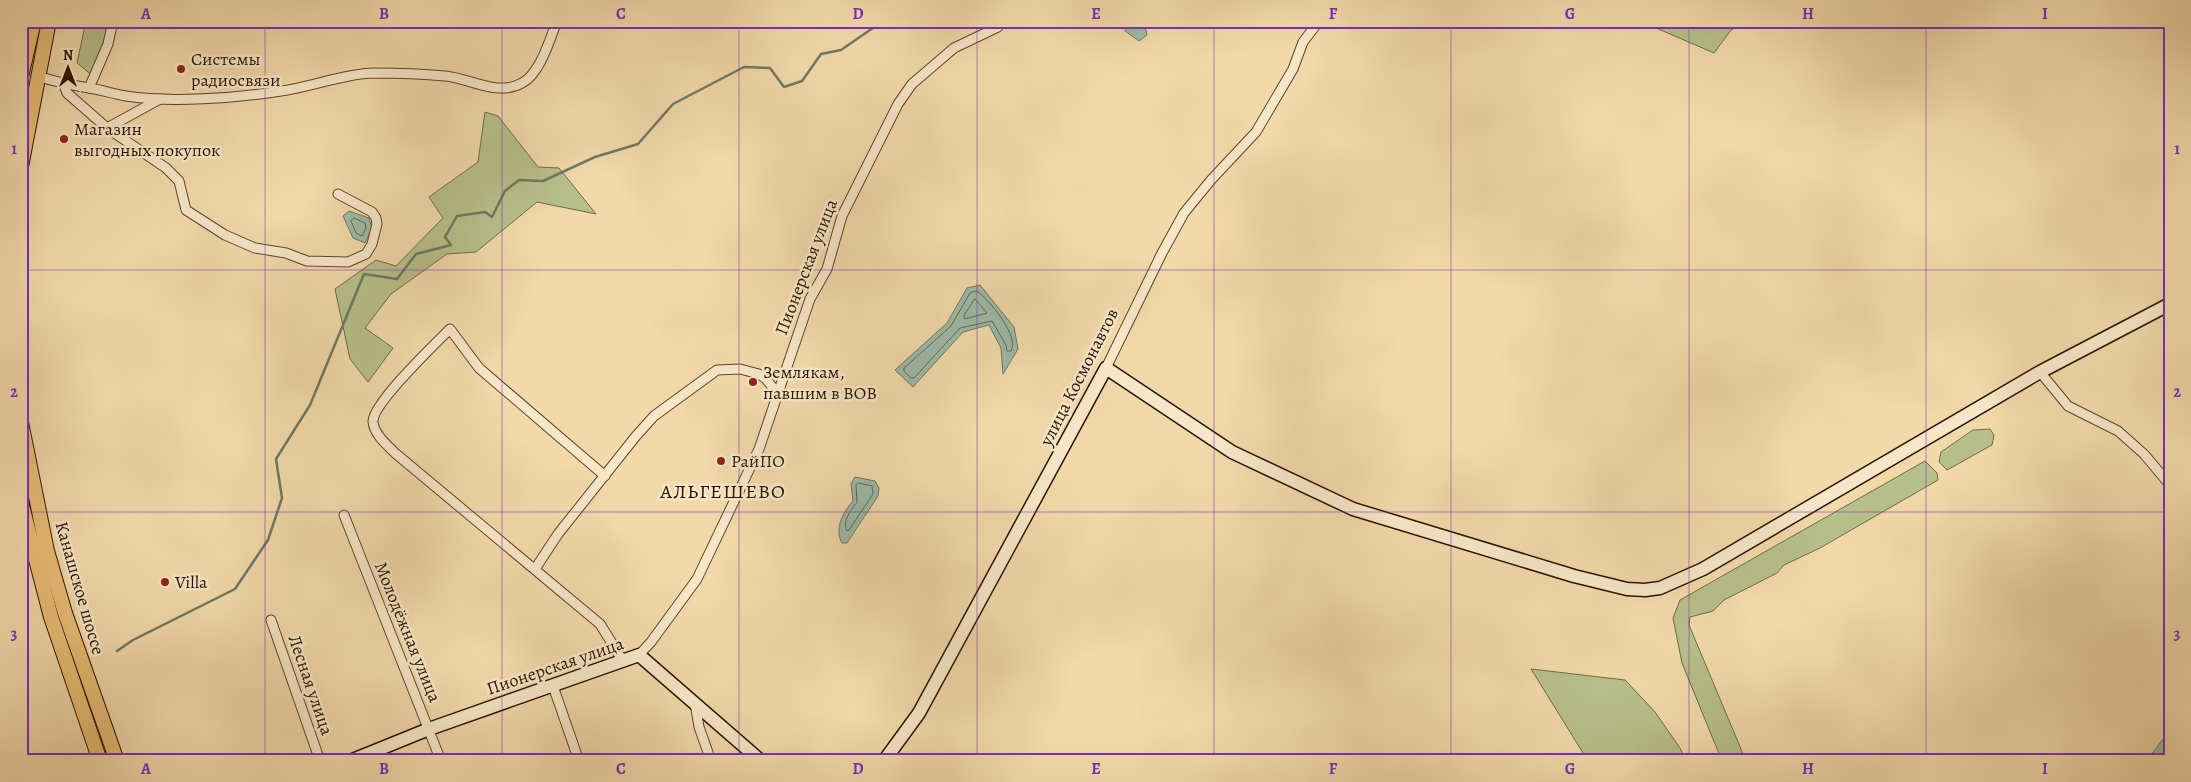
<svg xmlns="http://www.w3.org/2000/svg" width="2191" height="782" viewBox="0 0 2191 782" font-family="Alegreya,serif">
  <rect width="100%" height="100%" fill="#f2d9aa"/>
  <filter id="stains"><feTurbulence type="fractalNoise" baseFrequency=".004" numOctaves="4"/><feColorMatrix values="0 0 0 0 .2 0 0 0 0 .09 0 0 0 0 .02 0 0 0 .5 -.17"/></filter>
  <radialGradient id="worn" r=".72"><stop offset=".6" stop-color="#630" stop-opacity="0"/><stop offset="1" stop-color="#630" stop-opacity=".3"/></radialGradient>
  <g fill="#b7c08b" stroke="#706a46">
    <path d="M86,21H110L97,79L77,63Z"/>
    <path d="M1640,21H1747L1731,30L1714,53Z"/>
    <path d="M485,112L498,116L538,167L559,168L596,214L537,202L476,252L447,254L391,294L365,328L393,348L368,382L350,359L335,289L376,260L396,266L443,218L429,197L478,162Z"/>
    <path d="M1990,429L1994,435L1992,445L1947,470L1939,462L1941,452L1973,430Z"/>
    <path d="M1925,461L1937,473L1938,480L1820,548L1784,565L1777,573L1724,600L1713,611L1690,617L1689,625L1746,761H1722L1682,663L1673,618L1680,600Z"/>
    <path d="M1531,669L1625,680L1655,712L1680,748L1686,761H1588Z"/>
  </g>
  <g fill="#9cbaa6" stroke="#6e7864">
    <path d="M1126,21H1144L1142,26L1146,30L1147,35L1139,41L1125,31Z"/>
    <path d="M349,211L369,218L372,228L365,243L353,238L343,216Z"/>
    <path d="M980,285L1014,327L1018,349L1003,374L1001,348L989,325L963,332L913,387L895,370L947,323L967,288Z"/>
    <path d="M855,477L875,481L879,488L878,496L847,543H842C834,529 843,512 853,501L851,484Z"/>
    <path d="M2170,730V761L2147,760Z"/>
  </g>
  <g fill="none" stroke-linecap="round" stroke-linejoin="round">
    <g stroke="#636753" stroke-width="1">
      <path d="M354,218L365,223L366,228L362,236L356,233L351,221Z"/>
      <path d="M977,291C989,300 1020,336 1011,351H1007L1006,345L992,321L960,328L914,378H911L904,371V368L951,326L970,293Z"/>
      <path d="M975,299L987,313L965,319L964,316Z"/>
      <path d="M859,483L872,486L873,494L849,530L847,531C842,520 851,511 857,502L856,485Z"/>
    </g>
    <path stroke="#6e7864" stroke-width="2.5" d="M117,651L133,640L235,589L268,540L282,498L276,459L310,405L364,274L397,279L416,254L451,245L445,237L457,216L485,212L492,217L505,191L519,180L543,181L595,157L638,144L673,104L744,67L770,68L784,87L802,81L821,54L841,50L883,21"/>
    <defs>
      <g id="street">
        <path d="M38,76C55,82 71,85 89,88C102,90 114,94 126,96C170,103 236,98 281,91C312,87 342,74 373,73C395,73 424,74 445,76C470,78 497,97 522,83C540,74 550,39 557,21"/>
        <path d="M64,85L67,93L107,128L166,168L179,181L186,210L225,235L255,248L286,253L307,261L348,262L366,254L372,244L377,224L376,218L372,212L338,194"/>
        <path d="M89,88L108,44L113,21"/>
        <path d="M107,128L160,99"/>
        <path d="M1106,368L1162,253L1184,213L1211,180L1256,132L1293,69L1303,42L1319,21"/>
        <path d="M2040,372L2068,406L2118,431L2144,454L2170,485"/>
        <path d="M605,476L479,368L450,329C435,344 372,404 373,422C374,434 387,445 395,453L600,624L623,661"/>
        <path d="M344,515L441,761"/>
        <path d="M535,569L558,534L636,436L654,416L717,370L740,369L759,374L766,379L778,394"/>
        <path d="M271,620L320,761"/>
        <path d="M639,655L651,642L697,579L759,449L810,299L827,269L842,216L898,104L912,84L954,48L998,27"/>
        <path d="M553,686L579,761"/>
        <path d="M695,703L699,727L711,761"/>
      </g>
      <g id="secondary">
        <path d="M350,761L429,729L639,655L761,761"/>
        <path d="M884,761L919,713L1106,368L1232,452L1353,509L1574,576L1627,589L1645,590L1660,588L1703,569L2040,372L2170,304"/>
      </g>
      <g id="primary">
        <path d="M21,77L34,21"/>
        <path d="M21,167L49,21"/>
        <path d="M21,422L47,551L65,613L117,761"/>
        <path d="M21,502L51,617L100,761"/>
      </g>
    </defs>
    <use href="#street" stroke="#5c452a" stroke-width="11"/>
    <use href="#secondary" stroke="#2a1400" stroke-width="15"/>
    <use href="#primary" stroke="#2a1400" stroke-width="16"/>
    <use href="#street" stroke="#f7e6c8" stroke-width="9"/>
    <use href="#secondary" stroke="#f7e6c8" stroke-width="12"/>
    <use href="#primary" stroke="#e9bc75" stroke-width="14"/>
  </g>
  <path fill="none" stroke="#7b2cbf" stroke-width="1" stroke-opacity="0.55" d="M265,21V761M502,21V761M739,21V761M977,21V761M1214,21V761M1451,21V761M1689,21V761M1926,21V761M21,270H2170M21,512H2170"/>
  <g fill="#8f2418" stroke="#f7e6c8" stroke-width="2">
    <circle cx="181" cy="69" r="5"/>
    <circle cx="64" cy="139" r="5"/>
    <circle cx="753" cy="382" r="5"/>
    <circle cx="721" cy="461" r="5"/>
    <circle cx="165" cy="582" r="5"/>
  </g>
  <g text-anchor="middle" stroke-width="5" stroke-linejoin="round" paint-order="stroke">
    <g font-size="18" fill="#2a1400" stroke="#f7e6c8" text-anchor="start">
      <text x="191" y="65">Системы<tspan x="191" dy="21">радиосвязи</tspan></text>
      <text x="74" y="135">Магазин<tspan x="74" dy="21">выгодных покупок</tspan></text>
      <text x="763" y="378">Землякам,<tspan x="763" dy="21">павшим в ВОВ</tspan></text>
      <text x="731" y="467">РайПО</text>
      <text x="175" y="588">Villa</text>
    </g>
    <g font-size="18" fill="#2a1400" stroke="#f7e6c8">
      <text transform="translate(806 267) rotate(-69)" y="6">Пионерская улица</text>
      <text transform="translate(1079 377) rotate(-63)" y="6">улица Космонавтов</text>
      <text transform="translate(80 588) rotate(74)" y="6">Канашское шоссе</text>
      <text transform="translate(408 632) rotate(68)" y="6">Молодёжная улица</text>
      <text transform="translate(555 666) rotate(-19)" y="6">Пионерская улица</text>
      <text transform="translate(311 685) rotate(71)" y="6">Лесная улица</text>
    </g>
    <g font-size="20" letter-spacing="1" fill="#2a1400" stroke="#f7e6c8">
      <text x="723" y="498">АЛЬГЕШЕВО</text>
    </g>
  </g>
  <rect width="2191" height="782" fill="none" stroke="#f2d9aa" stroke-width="55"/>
  <g transform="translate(68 68)" stroke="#f7e6c8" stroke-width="4" paint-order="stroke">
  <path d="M0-4L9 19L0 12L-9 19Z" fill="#2a1400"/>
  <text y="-8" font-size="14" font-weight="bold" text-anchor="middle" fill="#2a1400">N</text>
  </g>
  <rect x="28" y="28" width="2136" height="726" fill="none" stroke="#7b2cbf" stroke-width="2"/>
  <g font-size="16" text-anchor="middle" font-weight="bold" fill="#7b2cbf">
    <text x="146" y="19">A</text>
    <text x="384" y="19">B</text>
    <text x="621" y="19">C</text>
    <text x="858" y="19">D</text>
    <text x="1096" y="19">E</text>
    <text x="1333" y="19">F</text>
    <text x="1570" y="19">G</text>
    <text x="1808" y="19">H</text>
    <text x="2045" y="19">I</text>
    <text x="14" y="154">1</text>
    <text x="2177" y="154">1</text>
    <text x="14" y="397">2</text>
    <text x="2177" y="397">2</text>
    <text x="14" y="639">3</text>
    <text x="2177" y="639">3</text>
    <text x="146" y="774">A</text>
    <text x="384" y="774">B</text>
    <text x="621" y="774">C</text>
    <text x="858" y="774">D</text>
    <text x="1096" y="774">E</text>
    <text x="1333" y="774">F</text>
    <text x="1570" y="774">G</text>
    <text x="1808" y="774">H</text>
    <text x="2045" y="774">I</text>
  </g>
  <rect width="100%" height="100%" filter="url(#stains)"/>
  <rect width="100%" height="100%" fill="url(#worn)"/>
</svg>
